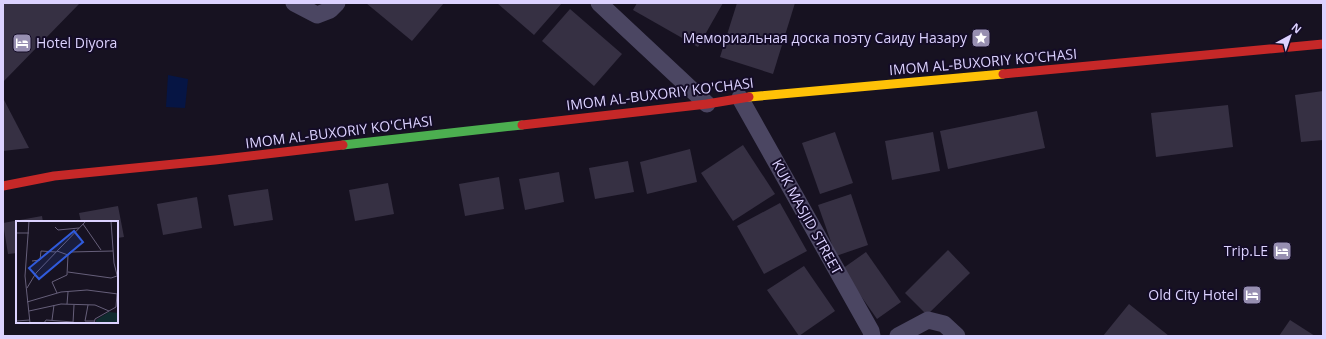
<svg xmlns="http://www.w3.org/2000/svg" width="1326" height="339" viewBox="0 0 1326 339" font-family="'Open Sans',sans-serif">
  <rect width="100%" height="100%" fill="#171221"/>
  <path fill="#061544" d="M168,75L188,79L185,108L166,107Z"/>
  <g fill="#363043">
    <path d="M3,3H80L3,82Z"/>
    <path d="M366,3H444L412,41Z"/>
    <path d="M497,3H562L534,35Z"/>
    <path d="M637,3H723L698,47L633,10Z"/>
    <path d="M737,3H795L773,74L720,57Z"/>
    <path d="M570,9L622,54L594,86L542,41Z"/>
    <path d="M1323,91V140L1301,142L1295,95Z"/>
    <path d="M3,98L29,148L3,151Z"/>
    <path d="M1228,105L1233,147L1156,157L1151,113Z"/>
    <path d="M1037,111L1045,148L948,169L940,131Z"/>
    <path d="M835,132L853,183L820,194L802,143Z"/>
    <path d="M933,132L940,171L892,180L885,141Z"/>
    <path d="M743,145L775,194L733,221L701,173Z"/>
    <path d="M690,149L697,182L647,194L640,162Z"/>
    <path d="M628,161L634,192L595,199L589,168Z"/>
    <path d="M559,172L564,202L525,210L519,179Z"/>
    <path d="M499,177L504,209L465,216L459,184Z"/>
    <path d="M388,183L394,214L355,221L349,190Z"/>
    <path d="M268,189L273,220L234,226L228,195Z"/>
    <path d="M851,194L868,245L836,256L818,205Z"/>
    <path d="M197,197L202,228L163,235L157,204Z"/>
    <path d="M780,203L807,251L764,274L737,226Z"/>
    <path d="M118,206L124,237L117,238V222H81L79,213Z"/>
    <path d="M42,216L43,222H17V253L8,254L3,223Z"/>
    <path d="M948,250L970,273L927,315L905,293Z"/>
    <path d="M866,252L901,302L877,319L842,269Z"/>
    <path d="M804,266L835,311L799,336L767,290Z"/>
    <path d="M1129,304L1169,336H1103Z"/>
    <path d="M1290,320L1315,336H1279Z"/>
  </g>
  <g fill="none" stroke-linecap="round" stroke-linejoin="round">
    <g stroke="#4b4662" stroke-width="17">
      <path d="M294,3L317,15L330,10L337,3"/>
      <path d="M599,3L707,104"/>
      <path d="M740,98L871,331L872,336"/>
      <path d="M898,336L928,320L944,324L957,336"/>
    </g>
    <path stroke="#4caf50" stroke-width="9" d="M343,145L522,125"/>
    <path stroke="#ffc107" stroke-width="9" d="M749,97L1003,74"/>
    <g stroke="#c62828" stroke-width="9">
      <path d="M1003,74L1323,44"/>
      <path d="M522,125L707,104L749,97"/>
      <path d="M3,186L54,176L215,160L343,145"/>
    </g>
  </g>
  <defs>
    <symbol id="sight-square" viewBox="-11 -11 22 22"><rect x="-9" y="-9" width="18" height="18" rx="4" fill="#978fb1" stroke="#140c27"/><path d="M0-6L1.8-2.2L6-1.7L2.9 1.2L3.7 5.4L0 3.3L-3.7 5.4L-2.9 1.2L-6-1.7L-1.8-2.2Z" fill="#fff"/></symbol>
    <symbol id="hotel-square" viewBox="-11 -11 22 22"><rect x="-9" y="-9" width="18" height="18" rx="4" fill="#978fb1" stroke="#140c27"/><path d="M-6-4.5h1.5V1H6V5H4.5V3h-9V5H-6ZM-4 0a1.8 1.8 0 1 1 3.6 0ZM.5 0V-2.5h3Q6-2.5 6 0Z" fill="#fff"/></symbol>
  </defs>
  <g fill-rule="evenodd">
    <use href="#sight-square" x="970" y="27" width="22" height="22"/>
    <use href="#hotel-square" x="11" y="32" width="22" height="22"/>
    <use href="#hotel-square" x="1271" y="240" width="22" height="22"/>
    <use href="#hotel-square" x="1241" y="284" width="22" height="22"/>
  </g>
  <g text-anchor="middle" stroke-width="4" stroke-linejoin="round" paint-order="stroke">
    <g font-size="14" fill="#dcd2ff" stroke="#140c27" text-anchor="end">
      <text x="967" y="43">Мемориальная доска поэту Саиду Назару</text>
      <text x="36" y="48" text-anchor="start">Hotel Diyora</text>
      <text x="1268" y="256">Trip.LE</text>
      <text x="1238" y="300">Old City Hotel</text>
    </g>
    <g font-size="14" fill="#dcd2ff" stroke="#140c27">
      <text transform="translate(983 62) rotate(-5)" y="5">IMOM AL-BUXORIY KO'CHASI</text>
      <text transform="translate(660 94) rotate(-7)" y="5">IMOM AL-BUXORIY KO'CHASI</text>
      <text transform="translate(339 132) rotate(-7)" y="5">IMOM AL-BUXORIY KO'CHASI</text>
      <text transform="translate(807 217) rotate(61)" y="5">KUK MASJID STREET</text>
    </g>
  </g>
  <g transform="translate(16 221)">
    <rect width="102" height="102" fill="#171221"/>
    <path d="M93,91L102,92V102H80V99Z" fill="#102b2f"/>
    <path fill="none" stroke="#665f7a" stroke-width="1" d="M13,0L9,55L14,102M95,0L98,42L102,58M67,3L85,29M39,6L42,9L63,7M0,12H13M52,34L54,31L97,30M16,40L24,39L25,30L40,31M52,51L95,57L101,55M11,67L20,52L70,0M41,72L36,61L51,54L52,34L41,30M11,81L45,71L71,69L102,73M51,83L52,71M72,84L69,100H78M13,90L45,83L79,84L93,90M36,99L38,84M0,100L14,99M28,102L30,99L57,101M57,102L58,84M78,102L79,98L100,86L101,73"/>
    <path fill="#305bdc" fill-opacity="0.15" stroke="#305bdc" stroke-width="2" d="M58,10L67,21L23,58L13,47Z"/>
    <rect width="102" height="102" fill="none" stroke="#dcd2ff" stroke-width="2"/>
  </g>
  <rect width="1326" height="339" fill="none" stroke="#dcd2ff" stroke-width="8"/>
  <g transform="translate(1290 36) rotate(40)" stroke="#140c27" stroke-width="3" paint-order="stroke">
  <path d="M0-3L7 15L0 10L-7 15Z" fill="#dcd2ff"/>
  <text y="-6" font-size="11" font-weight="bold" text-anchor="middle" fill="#dcd2ff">N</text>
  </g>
</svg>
